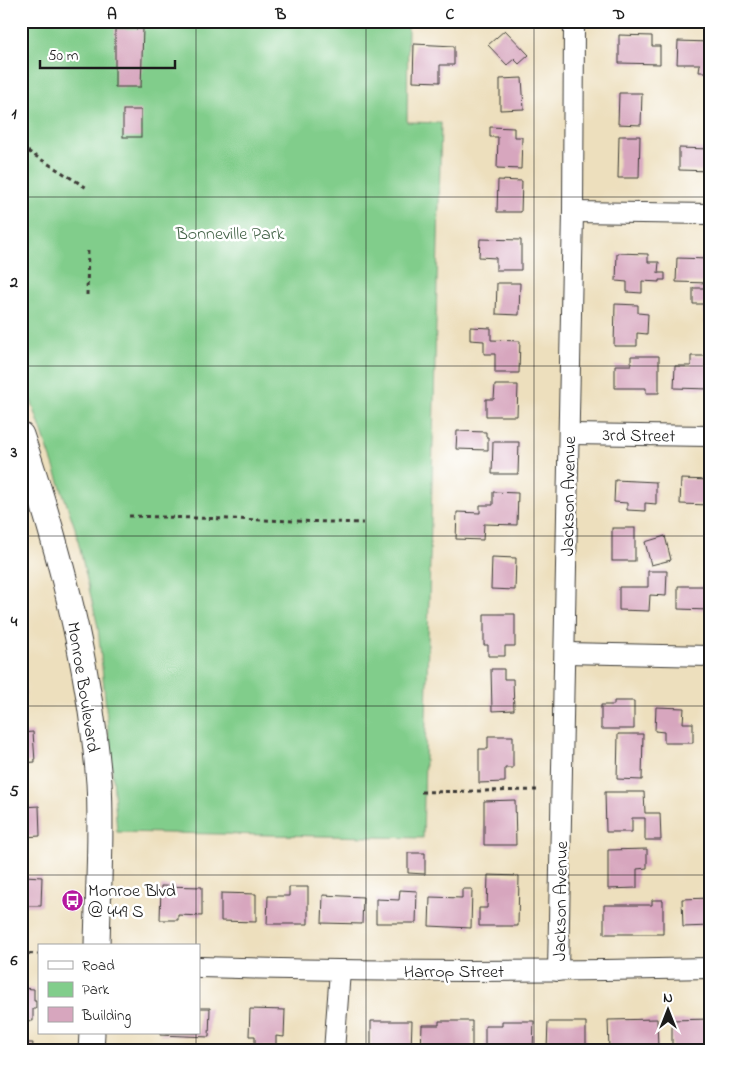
<svg xmlns="http://www.w3.org/2000/svg" width="731" height="1072" viewBox="0 0 731 1072" font-family="'Indie Flower',sans-serif">
  <rect width="100%" height="100%" fill="#fff"/>
  <filter id="ink" filterUnits="userSpaceOnUse"><feTurbulence type="fractalNoise" baseFrequency=".02" numOctaves="2"/><feDisplacementMap in="SourceGraphic" scale="10" xChannelSelector="R" yChannelSelector="G"/><feConvolveMatrix kernelMatrix="1 2 1 2 8 2 1 2 1" color-interpolation-filters="sRGB"/></filter>
  <filter id="wash" filterUnits="userSpaceOnUse"><feTurbulence type="fractalNoise" baseFrequency=".0096" numOctaves="4" result="noise"/><feDisplacementMap in="SourceGraphic" scale="20" xChannelSelector="R" yChannelSelector="G"/><feGaussianBlur stdDeviation="1.12" result="paint"/><feColorMatrix in="noise" values="0 0 0 0 0 0 0 0 0 0 0 0 0 0 0 0 0 1.4 0 .05"/><feComposite in="paint" operator="in"/></filter>
  <g filter="url(#wash)">
    <rect width="100%" height="100%" fill="#eddfbd"/>
    <path fill="#81cd8b" stroke="#4e7454" d="M21,21H408L407,122L441,123L423,838L117,832L113,778L98,627L75,528L21,371Z"/>
    <g id="blocks">
      <g fill="#d7a6be">
        <path d="M115,29H143L141,87H115Z"/>
        <path d="M505,30L529,55L519,64L514,59L507,65L488,45Z"/>
        <path d="M619,35L652,36V46H660V64L619,63Z"/>
        <path d="M678,41L710,42V72H699L700,64H677Z"/>
        <path d="M414,44L454,46V65H440V82L413,81Z"/>
        <path d="M522,78L524,109L500,110V79Z"/>
        <path d="M619,93H642L641,125L618,124Z"/>
        <rect x="123" y="110" width="18" height="27"/>
        <path d="M490,127L514,128V137H522L521,169L497,168L498,137H490Z"/>
        <path d="M619,136H640L639,178H618Z"/>
        <path d="M679,148L710,149V171L679,170Z"/>
        <path d="M498,180L522,181L521,212H497Z"/>
        <path d="M480,239L521,240V270H496V258L479,257Z"/>
        <path d="M617,253L648,254V262H659L658,273H665V280H659V282L642,281V293L627,292V282L616,281Z"/>
        <path d="M677,258L710,259L709,283L676,282Z"/>
        <path d="M497,283H520L519,315L496,314Z"/>
        <path d="M693,288H710V323H704V304H693Z"/>
        <path d="M615,304L638,305V313L648,314L647,334L637,333V346H614Z"/>
        <path d="M470,327L491,328V340L520,341L519,373H495V354H484V341L470,340Z"/>
        <path d="M631,356H659V393H646V388H615V365H631Z"/>
        <path d="M691,356H706L705,366H710V389L674,388L675,366H691Z"/>
        <path d="M495,385H518L517,416H486V399H494Z"/>
        <path d="M457,431L486,432V437H488V450L456,449Z"/>
        <path d="M493,442H519L518,474H492Z"/>
        <path d="M681,479L710,480V505L680,504Z"/>
        <path d="M615,480L656,482V504L645,503V511L627,510V503L614,502Z"/>
        <path d="M493,492L518,493L517,525L484,524L483,540L456,539L457,512L480,513V505H493Z"/>
        <rect x="612" y="528" width="23" height="33"/>
        <path d="M665,536L671,560L651,565L645,542Z"/>
        <path d="M492,557L516,558L515,590L491,589Z"/>
        <path d="M648,571H667L666,596L650,595L649,611L619,610V587H648Z"/>
        <path d="M708,572H710V610L678,609V586H707Z"/>
        <path d="M484,614H515V646H505V656H488V645H484Z"/>
        <path d="M491,669H504V679H513L514,710L492,711Z"/>
        <path d="M21,670L26,694L21,695Z"/>
        <path d="M614,701H634V729H601V705H614Z"/>
        <path d="M656,707L684,708L683,723H693V743H664V732L655,731Z"/>
        <path d="M33,732L35,762L21,763V733Z"/>
        <path d="M618,734H643L642,780L617,779Z"/>
        <path d="M488,736H513V768H505V782L479,783V749H488Z"/>
        <path d="M605,792H644L645,813H660L661,840H645V818H632V832H606Z"/>
        <path d="M515,800L516,845H484V801Z"/>
        <path d="M39,806L40,836L23,837L22,807Z"/>
        <path d="M647,849V868L637,869V888L608,889V850Z"/>
        <path d="M408,853H425V874L408,873Z"/>
        <path d="M488,875L519,876L518,926H479V908H487Z"/>
        <path d="M24,876L42,877L41,906H24Z"/>
        <path d="M161,886L202,887V916L178,915V920H160Z"/>
        <path d="M289,887H308V924H267L268,896H289Z"/>
        <path d="M462,889H472L471,928L429,926L430,897L462,898Z"/>
        <path d="M400,890L417,891L416,923H376V899L399,900Z"/>
        <path d="M221,893L256,894V922L221,921Z"/>
        <path d="M323,895L363,897L362,924L322,923Z"/>
        <path d="M710,898V926L683,927L682,899Z"/>
        <path d="M652,900H663V934H604V905H652Z"/>
        <path d="M21,988L34,989V1001H36V1009H33V1021L21,1020Z"/>
        <path d="M199,1008H210L209,1037L160,1035V1033H199Z"/>
        <path d="M250,1009L285,1010L284,1037L276,1036V1047L255,1046V1036H249Z"/>
        <path d="M657,1019L658,1049L609,1050L608,1020Z"/>
        <path d="M710,1019V1051H672V1020Z"/>
        <path d="M371,1021H412L411,1051H371Z"/>
        <path d="M439,1021H472V1051H421L422,1025H439Z"/>
        <path d="M502,1021H534L533,1051H485V1026H502Z"/>
        <path d="M548,1022H586V1049H547Z"/>
        <path d="M21,1043H33L32,1051H21Z"/>
      </g>
    </g>
  </g>
  <g filter="url(#ink)">
    <use href="#blocks" fill-opacity="0" stroke="#3b3934" stroke-width="1"/>
    <g fill="none" stroke-linecap="round" stroke-linejoin="round">
      <defs>
        <g id="minor">
          <path d="M573,212L710,214"/>
          <path d="M569,434L710,436"/>
          <path d="M565,653L710,656"/>
          <path d="M199,967C369,972 539,972 710,968"/>
          <path d="M558,971L573,212L574,21"/>
          <path d="M334,1051L340,971"/>
        </g>
        <g id="major">
          <path d="M21,435C59,547 90,664 99,783C102,837 98,892 97,946"/>
          <path d="M91,1051L92,1033"/>
        </g>
      </defs>
      <use href="#minor" stroke="#3b3934" stroke-width="22"/>
      <use href="#major" stroke="#3b3934" stroke-width="27"/>
      <g stroke="#3b3934" stroke-width="3" stroke-dasharray="4 4" stroke-linecap="butt">
        <path d="M21,147L87,188"/>
        <path d="M87,295L88,248"/>
        <path d="M129,516L363,523"/>
        <path d="M421,792L539,790"/>
        <path d="M21,953L39,954"/>
      </g>
      <use href="#minor" stroke="#fff" stroke-width="20"/>
      <use href="#major" stroke="#fff" stroke-width="25"/>
    </g>
  </g>
  <path fill="none" stroke="#1c1c1c" stroke-width="1" stroke-opacity="0.55" d="M196,21V946M366,21V1051M534,21V1051M21,197H710M21,366H710M21,536H710M21,706H710M21,875H710M196,1033V1051"/>
  <defs>
    <symbol id="bus-disc" viewBox="-11 -11 22 22"><circle r="9.5" fill="#b5179e" stroke="#fff"/><path d="M-5-6H5V4H4V6H2V4H-2V6H-4V4H-5ZM-3.5-4V0h7V-4ZM-3.5 1.2v1.5H-2V1.2ZM2 1.2v1.5H3.5V1.2Z" fill="#fff"/></symbol>
  </defs>
  <g fill-rule="evenodd">
    <use href="#bus-disc" x="60" y="888" width="25" height="25"/>
  </g>
  <g text-anchor="middle" stroke-width="5" stroke-linejoin="round" paint-order="stroke">
    <g font-size="18" fill="#446348" stroke="#fff">
      <text x="230" y="239">Bonneville Park</text>
    </g>
    <g font-size="18" fill="#1c1c1c" stroke="#fff">
      <text transform="translate(639 435) rotate(1)" y="6">3rd Street</text>
      <text transform="translate(568 496) rotate(-89)" y="6">Jackson Avenue</text>
      <text transform="translate(84 687) rotate(81)" y="6">Monroe Boulevard</text>
      <text transform="translate(560 901) rotate(-89)" y="6">Jackson Avenue</text>
      <text x="454" y="977">Harrop Street</text>
    </g>
    <g font-size="18" fill="#1c1c1c" stroke="#fff" text-anchor="start">
      <text x="88" y="896">Monroe Blvd<tspan x="88" dy="21">@ 449 S</tspan></text>
    </g>
  </g>
  <rect width="731" height="1072" fill="none" stroke="#fff" stroke-width="55"/>
  <rect x="38" y="944" width="162" height="90" fill="#ffffff" stroke="#a4a4a4"/>
  <rect x="48" y="961" width="25" height="8" fill="#ffffff" stroke="#a4a4a4"/>
  <text x="82" y="970" font-size="15" fill="#1c1c1c">Road</text>
  <rect x="48" y="982" width="25" height="15" fill="#81cd8b" stroke="#a4a4a4"/>
  <text x="82" y="994" font-size="15" fill="#1c1c1c">Park</text>
  <rect x="48" y="1007" width="25" height="15" fill="#d7a6be" stroke="#a4a4a4"/>
  <text x="82" y="1020" font-size="15" fill="#1c1c1c">Building</text>
  <g transform="translate(668 1010)" stroke="#ffffff" stroke-width="4" paint-order="stroke">
  <path d="M0-4L9 19L0 12L-9 19Z" fill="#1c1c1c"/>
  <text y="-8" font-size="14" font-weight="bold" text-anchor="middle" fill="#1c1c1c">N</text>
  </g>
  <path d="M40 60v8h135v-8" fill="none" stroke="#1c1c1c" stroke-width="2.5"/>
  <text x="48" y="60" font-size="15" fill="#1c1c1c" stroke="#ffffff" stroke-width="4" paint-order="stroke">50 m</text>
  <rect x="28" y="28" width="676" height="1016" fill="none" stroke="#1c1c1c" stroke-width="2"/>
  <g font-size="16" text-anchor="middle" font-weight="bold" fill="#1c1c1c">
    <text x="112" y="19">A</text>
    <text x="281" y="19">B</text>
    <text x="450" y="19">C</text>
    <text x="619" y="19">D</text>
    <text x="14" y="118">1</text>
    <text x="14" y="287">2</text>
    <text x="14" y="457">3</text>
    <text x="14" y="626">4</text>
    <text x="14" y="796">5</text>
    <text x="14" y="965">6</text>
  </g>
</svg>
